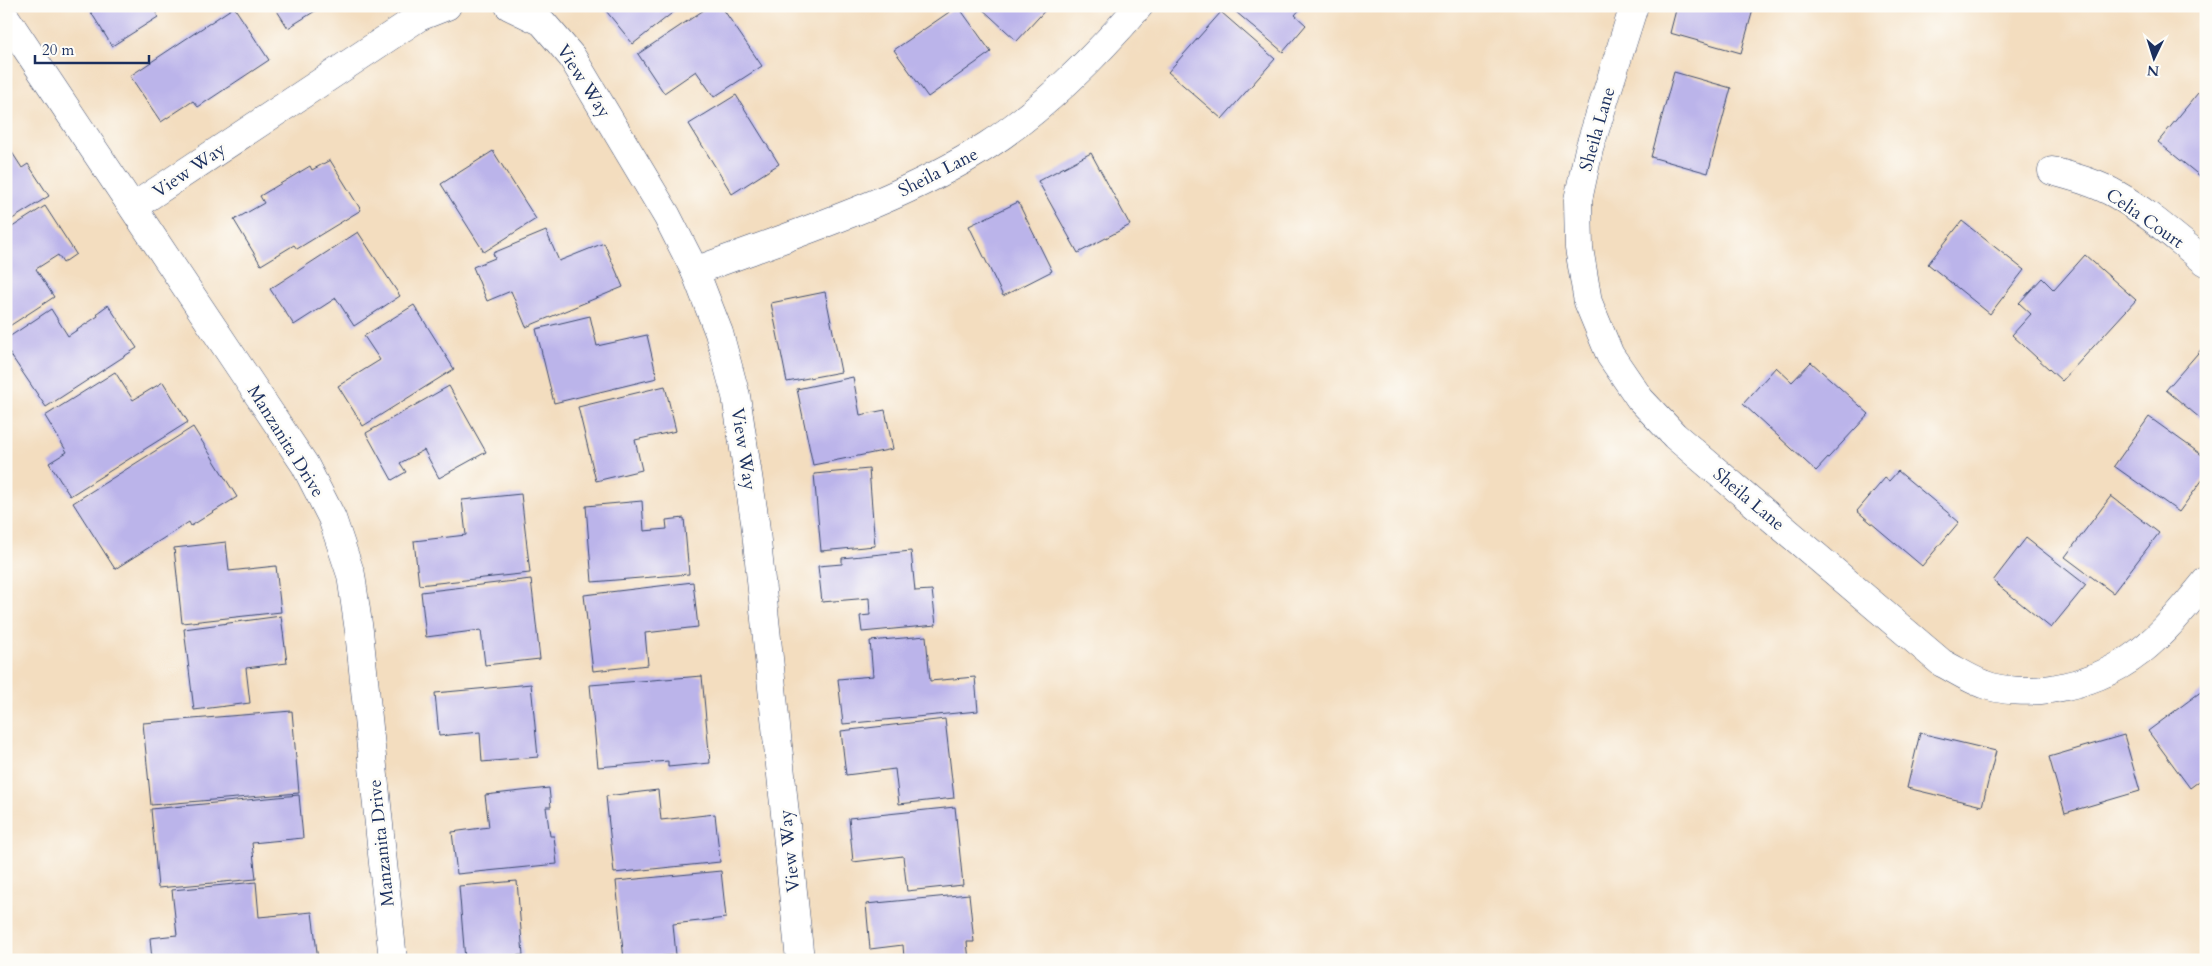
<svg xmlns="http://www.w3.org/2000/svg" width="2212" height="966" viewBox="0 0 2212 966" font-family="Cardo,serif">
  <rect width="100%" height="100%" fill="#fdfcf7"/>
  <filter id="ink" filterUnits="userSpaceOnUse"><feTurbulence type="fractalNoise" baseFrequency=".02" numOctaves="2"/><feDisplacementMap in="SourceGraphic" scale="10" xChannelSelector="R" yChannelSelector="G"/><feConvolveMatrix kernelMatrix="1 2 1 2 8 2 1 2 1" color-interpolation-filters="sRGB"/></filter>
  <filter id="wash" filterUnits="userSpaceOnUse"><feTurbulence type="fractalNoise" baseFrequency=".0096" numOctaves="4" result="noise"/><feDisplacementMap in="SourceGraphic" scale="20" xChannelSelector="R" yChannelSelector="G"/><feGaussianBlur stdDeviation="1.12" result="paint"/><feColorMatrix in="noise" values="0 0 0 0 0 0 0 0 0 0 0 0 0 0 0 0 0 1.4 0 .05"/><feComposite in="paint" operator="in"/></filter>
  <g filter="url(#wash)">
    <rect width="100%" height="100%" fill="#f3ddbf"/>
    <g id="blocks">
      <g fill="#bbb4ea">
        <path d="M87,6H152L158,17L112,46Z"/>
        <path d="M274,6H323L288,28Z"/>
        <path d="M602,6H681L633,44Z"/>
        <path d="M710,6H721L762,66L714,97L696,71L664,93L638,54Z"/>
        <path d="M958,6L991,52L928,97L894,50Z"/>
        <path d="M979,6H1049L1017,41Z"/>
        <path d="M1229,6H1303L1295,15L1306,25L1283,52Z"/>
        <path d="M1677,6H1754L1741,53L1670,33Z"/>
        <path d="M234,7L269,60L198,107L193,101L161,122L130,76Z"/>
        <path d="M1221,12L1275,59L1222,119L1168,72Z"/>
        <path d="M1674,72L1731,88L1708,173L1651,157Z"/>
        <path d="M2198,93L2206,99V181L2158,142Z"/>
        <path d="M736,95L779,164L732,194L689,124Z"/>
        <path d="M6,143L22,168L28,164L49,196L6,223Z"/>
        <path d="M493,151L536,219L484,252L441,184Z"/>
        <path d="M1091,153L1130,225L1078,253L1038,181Z"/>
        <path d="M330,160L361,210L297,249L294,245L261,265L234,220L264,203L260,196L310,166L312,170Z"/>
        <path d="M1018,202L1052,271L1003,296L969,226Z"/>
        <path d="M45,206L76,254L63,263L58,255L36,269L54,297L8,327L6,324V231Z"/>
        <path d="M1962,221L2024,270L1990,314L1928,264Z"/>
        <path d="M546,231L559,261L604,243L623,287L526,327L511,291L487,301L473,267L495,258L493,253Z"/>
        <path d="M358,232L400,296L354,326L336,298L294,325L270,289Z"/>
        <path d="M2085,255L2136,300L2062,381L2012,335L2031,314L2019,303L2042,278L2054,290Z"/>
        <path d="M825,292L841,372L787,382L771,303Z"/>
        <path d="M108,305L137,348L46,407L6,348V339L51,309L68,336L98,316L97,313Z"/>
        <path d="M414,305L454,369L363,426L338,386L380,360L364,336Z"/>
        <path d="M590,316L597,346L647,335L657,378L554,403L536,329Z"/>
        <path d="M2204,346L2206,347V423L2166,390Z"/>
        <path d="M1811,362L1869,414L1816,471L1743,404L1776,367L1792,382Z"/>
        <path d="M115,372L133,400L163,382L188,422L70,496L49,463L67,452L45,416Z"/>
        <path d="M853,377L860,415L885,410L893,449L813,465L797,389Z"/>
        <path d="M449,386L486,452L439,478L424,450L400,463L406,472L392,480L366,433Z"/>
        <path d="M665,386L676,431L635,440L642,470L596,481L578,407Z"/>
        <path d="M2149,417L2206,458V475L2179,512L2114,466Z"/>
        <path d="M193,427L237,497L191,526L189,522L115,569L73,503Z"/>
        <path d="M869,469L875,546L821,551L814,474Z"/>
        <path d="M1898,471L1959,522L1922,566L1857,511L1885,478L1889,481Z"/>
        <path d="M521,494L530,573L419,585L414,541L466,535L462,500Z"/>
        <path d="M2111,496L2159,533L2113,593L2065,557Z"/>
        <path d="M642,501L644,531L667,529L666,520L684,518L689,574L592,582L586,506Z"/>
        <path d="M2026,538L2086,585L2051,628L1993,581Z"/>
        <path d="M226,542L229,571L276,566L281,612L182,623L174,548Z"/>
        <path d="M911,551L915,591L932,590L936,625L862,632L860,616L870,615L869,598L822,602L818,566L842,564V558Z"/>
        <path d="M531,579L540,659L485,665L481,630L426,637L421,592Z"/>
        <path d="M693,582L698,627L645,633L648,665L593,671L584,595Z"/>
        <path d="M281,616L287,663L246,668L250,703L194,710L184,629Z"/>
        <path d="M926,636L930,681L975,677L978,711L843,724L838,679L873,676L870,641Z"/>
        <path d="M702,676L710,763L668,767V761L598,767L590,685Z"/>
        <path d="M531,684L538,757L482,762L480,732L439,736L435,693Z"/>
        <path d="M2206,688V776L2190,788L2148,731Z"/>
        <path d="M292,711L299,793L151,805L143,723Z"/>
        <path d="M945,719L954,798L899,804L895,769L846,775L841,731Z"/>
        <path d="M1920,733L1996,751L1982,806L1907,788Z"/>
        <path d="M2124,735L2140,791L2065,813L2049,757Z"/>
        <path d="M549,788L551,807H546L550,836H554L557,864L457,874L452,832L489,827L485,795Z"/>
        <path d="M658,790L661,820L715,814L720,862L614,873L606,796Z"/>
        <path d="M299,795L303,838L252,843L256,879L158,888L151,809Z"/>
        <path d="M955,807L963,885L907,891L903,856L853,862L849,818Z"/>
        <path d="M721,871L726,918L673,924L676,955L624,960L616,881Z"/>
        <path d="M517,881L523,955L465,960L459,886Z"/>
        <path d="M256,882L259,917L312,912L318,960H152L150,938L177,935L172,890Z"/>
        <path d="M969,894L974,942H967L969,960H910V958H904L903,945L870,949L866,904Z"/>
      </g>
    </g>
  </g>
  <g filter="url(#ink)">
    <use href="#blocks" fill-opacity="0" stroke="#3b496d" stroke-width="1"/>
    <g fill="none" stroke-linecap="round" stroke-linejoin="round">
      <defs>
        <g id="street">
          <path d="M509,6L542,22L572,57L667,216L695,271L719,333L736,396L755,522L800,960"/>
          <path d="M1634,6L1589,149L1578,200L1579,248L1588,302L1610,355L1640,399L1675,436L1942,663C1956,670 1969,679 1983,684C2002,692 2031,692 2051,689C2127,677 2160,638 2206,581"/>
          <path d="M6,18L305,465L332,518L351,575L359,631L393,960"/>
          <path d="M2052,171C2074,177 2097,183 2117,195C2149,213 2177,239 2206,262"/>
          <path d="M133,207L419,17L447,6"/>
          <path d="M695,271C791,235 902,201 988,145C1045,108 1095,57 1139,6"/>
        </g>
      </defs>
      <use href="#street" stroke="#3b496d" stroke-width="29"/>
      <use href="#street" stroke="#fff" stroke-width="28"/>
    </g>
  </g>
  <g text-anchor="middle" stroke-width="5" stroke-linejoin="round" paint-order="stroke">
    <g font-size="18" fill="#1b2f5e" stroke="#fdfcf7">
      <text transform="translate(584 81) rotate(57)" y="6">View Way</text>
      <text transform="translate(1597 129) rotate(-74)" y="6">Sheila Lane</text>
      <text transform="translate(189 170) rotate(-34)" y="6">View Way</text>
      <text transform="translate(938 172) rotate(-27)" y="6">Sheila Lane</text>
      <text transform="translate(2145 218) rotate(35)" y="6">Celia Court</text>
      <text transform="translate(286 441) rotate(58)" y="6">Manzanita Drive</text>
      <text transform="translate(744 449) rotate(81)" y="6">View Way</text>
      <text transform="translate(1749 499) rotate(40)" y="6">Sheila Lane</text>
      <text transform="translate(381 843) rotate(-96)" y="6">Manzanita Drive</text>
      <text transform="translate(789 851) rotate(-96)" y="6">View Way</text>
    </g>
  </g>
  <rect width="2212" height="966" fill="none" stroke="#fdfcf7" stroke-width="25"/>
  <g transform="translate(2154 58) rotate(184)" stroke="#fdfcf7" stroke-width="4" paint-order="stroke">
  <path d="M0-4L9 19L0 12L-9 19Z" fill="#1b2f5e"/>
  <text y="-8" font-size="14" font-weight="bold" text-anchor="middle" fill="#1b2f5e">N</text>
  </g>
  <path d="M35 55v8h114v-8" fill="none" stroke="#1b2f5e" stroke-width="2.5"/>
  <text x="42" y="55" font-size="15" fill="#1b2f5e" stroke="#fdfcf7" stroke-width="4" paint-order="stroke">20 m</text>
</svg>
